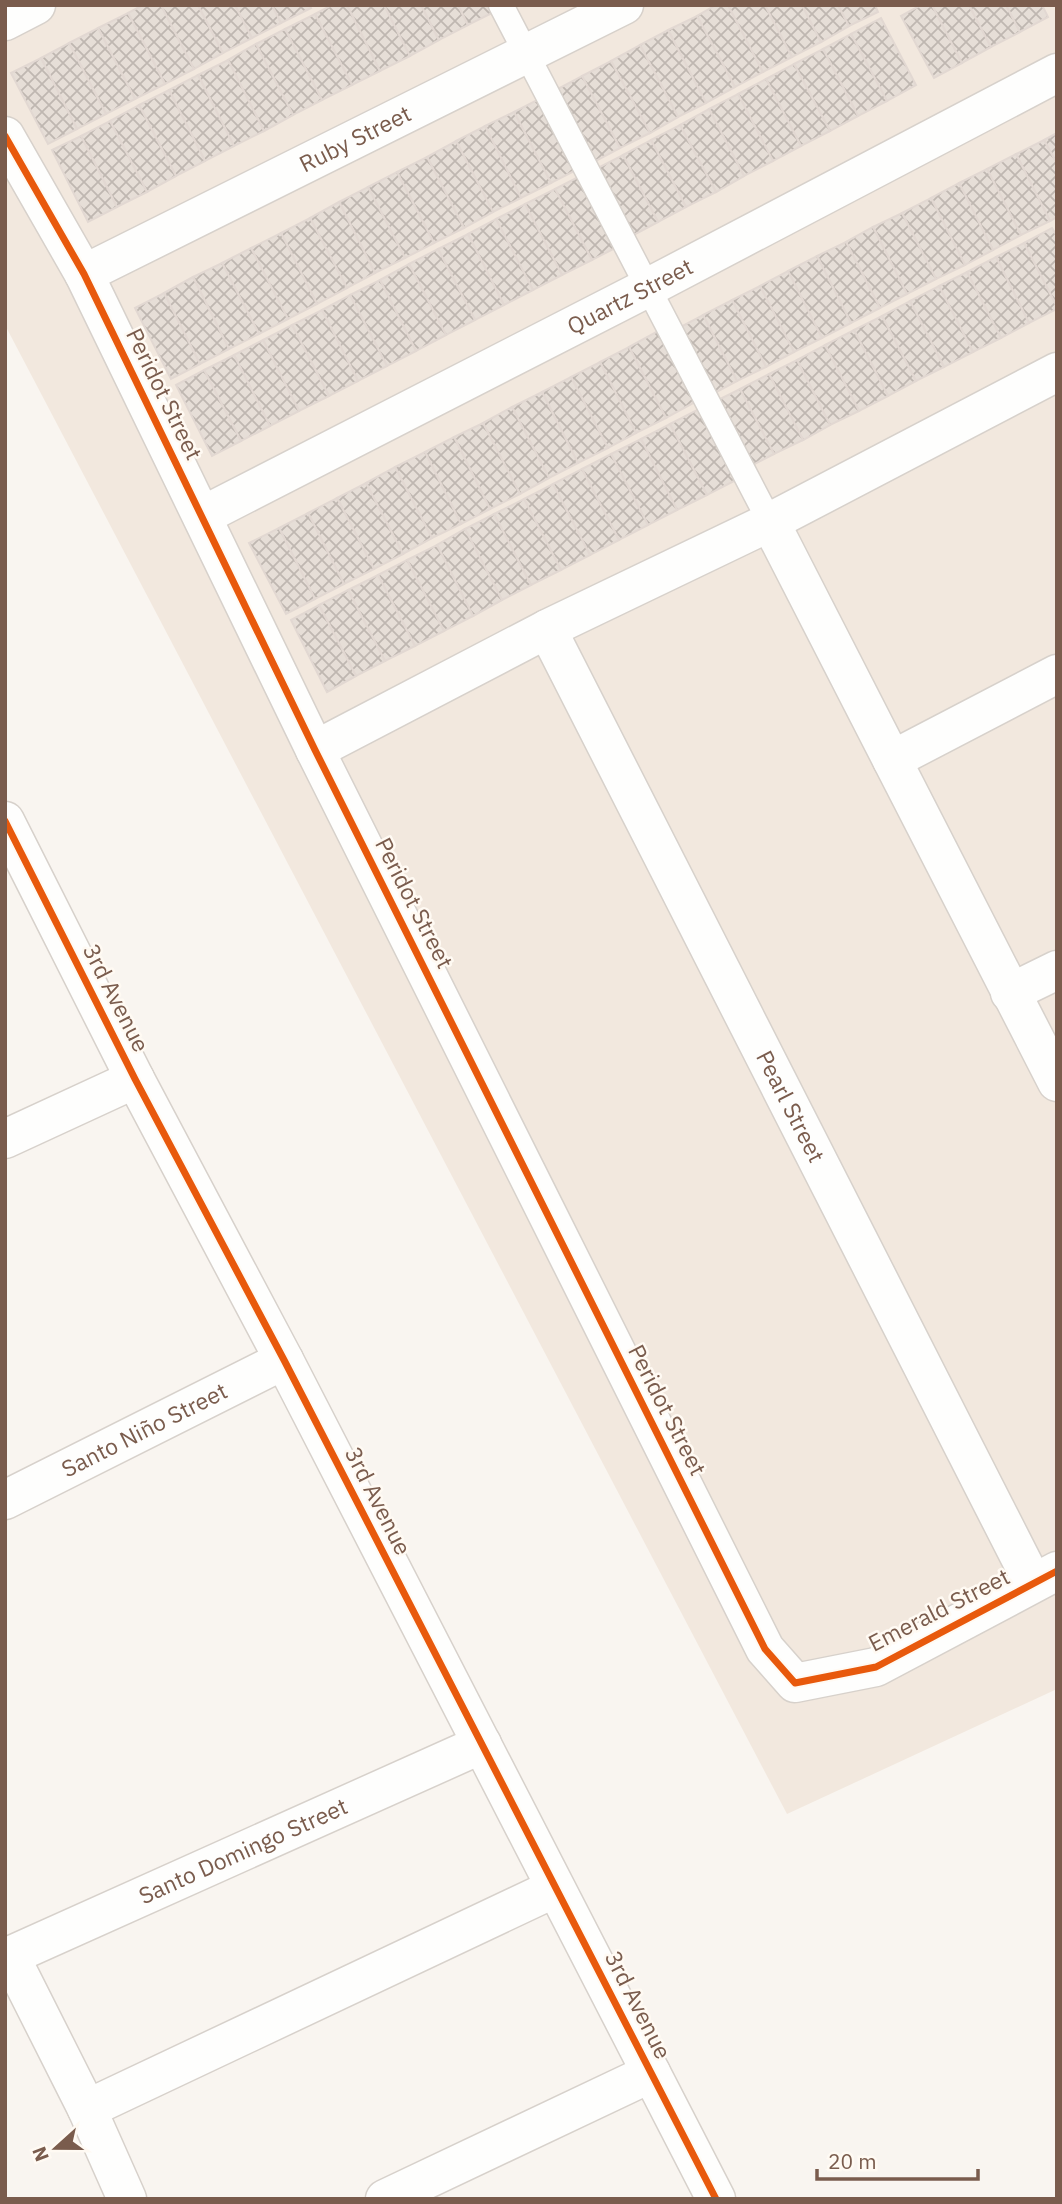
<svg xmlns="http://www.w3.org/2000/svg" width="1062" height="2204" viewBox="0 0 1062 2204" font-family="'IBM Plex Sans',sans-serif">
  <defs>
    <pattern id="building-cross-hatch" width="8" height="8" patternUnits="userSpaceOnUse" patternTransform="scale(1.75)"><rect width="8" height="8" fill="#e6ded7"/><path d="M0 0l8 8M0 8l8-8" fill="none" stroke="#bfb7b1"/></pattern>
  </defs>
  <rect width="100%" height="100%" fill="#f9f5f0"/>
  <path fill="#f2e8de" d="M5,5H1057V1689L787,1814L5,325Z"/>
  <g fill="url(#building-cross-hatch)" stroke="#e2d8d2" stroke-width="2">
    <path d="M143,5H161L194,69L165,84L128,13Z"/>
    <path d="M161,5H198L223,53L194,69Z"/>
    <path d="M198,5H235L252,38L223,53Z"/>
    <path d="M235,5H272L281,23L252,38Z"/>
    <path d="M272,5H309L311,8L281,23Z"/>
    <path d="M332,5H347L380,71L352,85L315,14Z"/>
    <path d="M347,5H384L410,56L380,71Z"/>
    <path d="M384,5H421L439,40L410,56Z"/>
    <path d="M421,5H458L468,25L439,40Z"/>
    <path d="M458,5H495L498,10L468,25Z"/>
    <path d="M716,5H728L763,72L735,87L697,16Z"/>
    <path d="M728,5H765L792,57L763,72Z"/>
    <path d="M765,5H802L821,42L792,57Z"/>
    <path d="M802,5H838L849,26L821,42Z"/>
    <path d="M838,5H875L878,12L849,26Z"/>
    <path d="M921,5H932L962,63L934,78L901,16Z"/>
    <path d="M932,5H969L991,47L962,63Z"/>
    <path d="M969,5H1006L1020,32L991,47Z"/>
    <path d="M1006,5H1042L1048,17L1020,32Z"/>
    <path d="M128,13L165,84L135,99L98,28Z"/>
    <path d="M315,14L352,85L322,100L285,29Z"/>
    <path d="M697,16L735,87L706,103L668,30Z"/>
    <path d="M881,18L916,85L887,101L851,34Z"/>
    <path d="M98,28L135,99L106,114L69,43Z"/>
    <path d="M285,29L322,100L293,115L256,44Z"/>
    <path d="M668,30L706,103L678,117L640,45Z"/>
    <path d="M851,34L887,101L858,116L823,49Z"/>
    <path d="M69,43L106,114L77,129L41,58Z"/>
    <path d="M256,44L293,115L264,131L228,60Z"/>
    <path d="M640,45L678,117L650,133L611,61Z"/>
    <path d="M823,49L858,116L830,131L794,64Z"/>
    <path d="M41,58L77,129L48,144L11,73Z"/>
    <path d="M228,60L264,131L234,146L198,75Z"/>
    <path d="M611,61L650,133L620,148L582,76Z"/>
    <path d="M794,64L830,131L801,146L766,79Z"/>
    <path d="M198,75L234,146L205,161L169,90Z"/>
    <path d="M582,76L620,148L592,163L554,91Z"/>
    <path d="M766,79L801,146L773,161L738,94Z"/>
    <path d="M169,90L205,161L176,176L139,105Z"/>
    <path d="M738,94L773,161L744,176L709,109Z"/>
    <path d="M543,97L580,168L551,183L514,112Z"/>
    <path d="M139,105L176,176L147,192L110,121Z"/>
    <path d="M709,109L744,176L716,192L680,125Z"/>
    <path d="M514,112L551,183L521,198L485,126Z"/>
    <path d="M110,121L147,192L117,207L81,136Z"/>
    <path d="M680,125L716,192L686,207L651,140Z"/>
    <path d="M485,126L521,198L493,212L456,141Z"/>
    <path d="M1057,133V164L1044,140Z"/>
    <path d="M81,136L117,207L88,222L52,150Z"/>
    <path d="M651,140L686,207L658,222L623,155Z"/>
    <path d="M1044,140L1057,164V217L1050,221L1016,154Z"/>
    <path d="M456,141L493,212L464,228L427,157Z"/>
    <path d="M1016,154L1050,221L1021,235L987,169Z"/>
    <path d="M623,155L658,222L630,237L594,170Z"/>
    <path d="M427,157L464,228L434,243L397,172Z"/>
    <path d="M987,169L1021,235L993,250L959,183Z"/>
    <path d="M397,172L434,243L405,258L368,187Z"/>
    <path d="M584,174L621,245L592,260L555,189Z"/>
    <path d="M959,183L993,250L965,265L931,198Z"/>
    <path d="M368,187L405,258L375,273L339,202Z"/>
    <path d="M555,189L592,260L562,275L525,204Z"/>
    <path d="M931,198L965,265L936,279L902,213Z"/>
    <path d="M339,202L375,273L347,288L310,218Z"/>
    <path d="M525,204L562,275L533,290L496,219Z"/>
    <path d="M902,213L936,279L907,294L873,227Z"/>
    <path d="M310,218L347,288L317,304L281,233Z"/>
    <path d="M496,219L533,290L504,305L468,234Z"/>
    <path d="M873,227L907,294L880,308L846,242Z"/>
    <path d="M1052,228L1057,236V307L1024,243Z"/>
    <path d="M281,233L317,304L288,319L251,248Z"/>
    <path d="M468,234L504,305L475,320L438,249Z"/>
    <path d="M846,242L880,308L851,323L817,256Z"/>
    <path d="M1024,243L1057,307V309L1029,323L996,257Z"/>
    <path d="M251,248L288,319L259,334L222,263Z"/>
    <path d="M438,249L475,320L446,335L409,264Z"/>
    <path d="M817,256L851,323L822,338L788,271Z"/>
    <path d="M996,257L1029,323L1001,338L967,272Z"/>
    <path d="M222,263L259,334L229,349L193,277Z"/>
    <path d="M409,264L446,335L416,351L380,280Z"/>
    <path d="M788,271L822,338L794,352L760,286Z"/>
    <path d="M967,272L1001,338L973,352L939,286Z"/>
    <path d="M193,277L229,349L200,364L164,293Z"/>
    <path d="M380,280L416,351L387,366L350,295Z"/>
    <path d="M760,286L794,352L766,367L732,300Z"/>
    <path d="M939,286L973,352L944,367L910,301Z"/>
    <path d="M164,293L200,364L171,379L135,308Z"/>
    <path d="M350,295L387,366L358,381L322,310Z"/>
    <path d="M732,300L766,367L737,381L703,315Z"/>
    <path d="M910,301L944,367L916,381L882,316Z"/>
    <path d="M322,310L358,381L329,396L292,325Z"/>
    <path d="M703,315L737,381L709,396L675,330Z"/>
    <path d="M882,316L916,381L888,396L854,330Z"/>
    <path d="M292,325L329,396L299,411L263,340Z"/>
    <path d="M854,330L888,396L859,411L825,345Z"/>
    <path d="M658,331L695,402L666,418L629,347Z"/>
    <path d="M263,340L299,411L270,426L234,355Z"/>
    <path d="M825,345L859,411L830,425L797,360Z"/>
    <path d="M629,347L666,418L636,433L600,362Z"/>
    <path d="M234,355L270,426L241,441L204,370Z"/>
    <path d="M797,360L830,425L803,440L769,374Z"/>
    <path d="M600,362L636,433L608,448L571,377Z"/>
    <path d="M204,370L241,441L212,456L176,385Z"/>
    <path d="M769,374L803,440L774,454L740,389Z"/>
    <path d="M571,377L608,448L578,463L542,392Z"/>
    <path d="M740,389L774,454L745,469L712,403Z"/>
    <path d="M542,392L578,463L549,478L512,407Z"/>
    <path d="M512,407L549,478L520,494L483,423Z"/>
    <path d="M699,409L736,480L707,495L670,424Z"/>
    <path d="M483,423L520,494L490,509L454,437Z"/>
    <path d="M670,424L707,495L677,510L641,439Z"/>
    <path d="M454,437L490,509L461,524L425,452Z"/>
    <path d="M641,439L677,510L648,525L611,454Z"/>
    <path d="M425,452L461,524L432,538L395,467Z"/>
    <path d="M611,454L648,525L619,540L582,469Z"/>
    <path d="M395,467L432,538L403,554L366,483Z"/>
    <path d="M582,469L619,540L590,555L553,484Z"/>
    <path d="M366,483L403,554L374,569L337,498Z"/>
    <path d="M553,484L590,555L561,570L524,499Z"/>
    <path d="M337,498L374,569L344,584L308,513Z"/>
    <path d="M524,499L561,570L531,585L494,514Z"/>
    <path d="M308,513L344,584L315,599L279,528Z"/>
    <path d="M494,514L531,585L502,600L465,529Z"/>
    <path d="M279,528L315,599L286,614L249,543Z"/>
    <path d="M465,529L502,600L473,616L437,545Z"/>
    <path d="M437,545L473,616L444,631L407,560Z"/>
    <path d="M407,560L444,631L415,646L378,575Z"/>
    <path d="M378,575L415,646L385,661L348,590Z"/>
    <path d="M348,590L385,661L356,676L319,605Z"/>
    <path d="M319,605L356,676L327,692L291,620Z"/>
  </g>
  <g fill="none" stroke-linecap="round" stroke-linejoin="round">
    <defs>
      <path id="lane" d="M501,5L770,522"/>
      <g id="street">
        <path d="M5,21L36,5"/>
        <path d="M5,136L84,274L315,750L765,1649L795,1683L876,1667L1057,1571"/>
        <path id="s1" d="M84,274L624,5"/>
        <path id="s2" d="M202,516L647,288L1057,73"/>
        <path d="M770,522L1057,1082"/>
        <path id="s3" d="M547,629L1033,1583"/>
        <path d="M315,750L547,629L770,522L1057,372"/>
        <path d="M892,760L1057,674"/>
        <path d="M5,821L135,1079L284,1360L716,2199"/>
        <path d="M1010,993L1057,970"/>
        <path d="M5,1139L135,1079"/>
        <path id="s4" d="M5,1500L284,1360"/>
        <path d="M10,1956L87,2109L127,2199"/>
        <path id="s5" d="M5,1958L482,1744"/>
        <path d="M87,2109L555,1888"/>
        <path d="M385,2199L651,2073"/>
      </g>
    </defs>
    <use href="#lane" stroke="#d7d1cb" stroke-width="27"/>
    <use href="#street" stroke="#d7d1cb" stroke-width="41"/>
    <use href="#lane" stroke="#fefefd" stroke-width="24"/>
    <use href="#street" stroke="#fefefd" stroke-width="38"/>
    <defs>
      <g id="cycleway">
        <path d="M5,136L84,274L315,750L765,1649L795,1683L876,1667L1057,1571"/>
        <path d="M5,821L135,1079L284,1360L716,2199"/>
      </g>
    </defs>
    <use href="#cycleway" stroke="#fffaf3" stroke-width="11"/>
    <use href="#cycleway" stroke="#e8590c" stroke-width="7"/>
  </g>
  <g text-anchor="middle" stroke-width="5" stroke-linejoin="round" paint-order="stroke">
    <g font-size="23" fill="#7a5c4d" stroke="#fffaf3">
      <text dy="8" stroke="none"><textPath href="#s1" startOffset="303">Ruby Street</textPath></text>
      <text dy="8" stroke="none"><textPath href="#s2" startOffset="481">Quartz Street</textPath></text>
      <text transform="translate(164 394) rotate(64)" y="8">Peridot Street</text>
      <text transform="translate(414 903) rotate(63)" y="8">Peridot Street</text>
      <text transform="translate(116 998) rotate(63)" y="8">3rd Avenue</text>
      <text dy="8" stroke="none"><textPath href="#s3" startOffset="536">Pearl Street</textPath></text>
      <text transform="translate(667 1410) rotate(63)" y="8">Peridot Street</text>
      <text dy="8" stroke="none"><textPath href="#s4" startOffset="156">Santo Niño Street</textPath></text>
      <text transform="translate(378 1501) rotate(63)" y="8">3rd Avenue</text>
      <text transform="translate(939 1610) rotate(-27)" y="8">Emerald Street</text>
      <text dy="8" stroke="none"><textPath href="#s5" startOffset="261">Santo Domingo Street</textPath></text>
      <text transform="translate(638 2005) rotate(63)" y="8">3rd Avenue</text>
    </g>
  </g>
  <rect width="1062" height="2204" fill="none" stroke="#7a5c4d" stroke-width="14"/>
  <g transform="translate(56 2148) rotate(249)" stroke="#fffaf3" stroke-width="5" paint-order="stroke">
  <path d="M0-5L12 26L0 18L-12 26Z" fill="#7a5c4d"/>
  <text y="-10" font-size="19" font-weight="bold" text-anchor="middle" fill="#7a5c4d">N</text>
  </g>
  <path d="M817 2169v10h161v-10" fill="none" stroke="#7a5c4d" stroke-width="3.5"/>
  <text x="828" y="2169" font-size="21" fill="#7a5c4d" stroke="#fffaf3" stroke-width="5" paint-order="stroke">20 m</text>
</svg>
